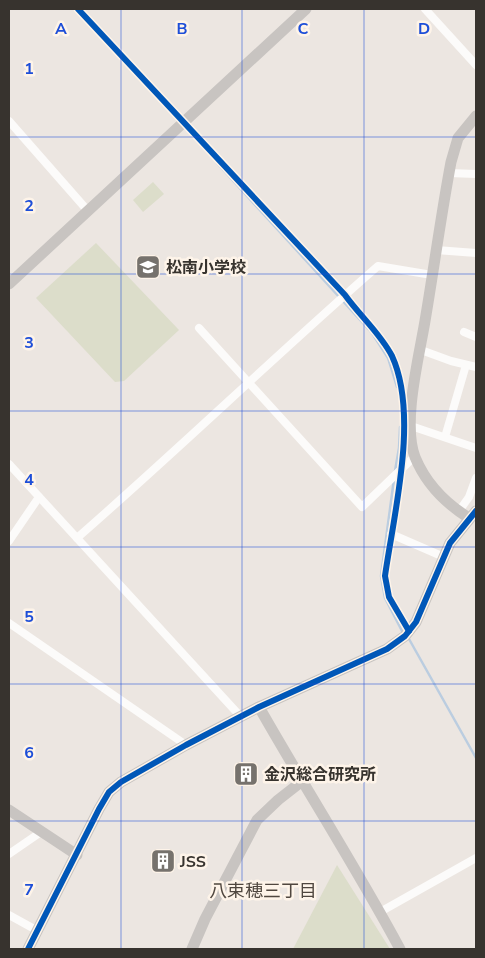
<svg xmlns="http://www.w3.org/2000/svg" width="485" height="958" viewBox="0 0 485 958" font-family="'Nunito Sans','Noto Sans JP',sans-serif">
  <rect width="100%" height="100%" fill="#ece6e1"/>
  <g fill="#dcddca">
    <path d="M153,182L164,194L143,212L133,200Z"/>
    <path d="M96,243L179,330L124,381L115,382L36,298Z"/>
    <path d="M337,865L390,949H293Z"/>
  </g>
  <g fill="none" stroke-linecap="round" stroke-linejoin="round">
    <g stroke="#bbcde0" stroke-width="2.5">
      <path d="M217,163L372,333L388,358L397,387"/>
      <path d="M395,471L399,448L400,427"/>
      <path d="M394,479L381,576L385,598L403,633"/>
      <path d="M409,639L476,758"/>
    </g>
    <g stroke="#fcfbfa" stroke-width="8">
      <path d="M78,9L345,295C360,316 380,333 392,356C419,415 394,513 385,576L389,597L409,631"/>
      <path d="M425,9L476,65"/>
      <path d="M9,121L88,211"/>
      <path d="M449,173L476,174"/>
      <path d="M436,250L476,253"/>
      <path d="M199,328L362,507L415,456"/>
      <path d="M464,332L476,337"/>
      <path d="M421,350L451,361L476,367"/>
      <path d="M411,426L476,448"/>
      <path d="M445,437L466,365"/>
      <path d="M9,464L241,717"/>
      <path d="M459,511L469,497L476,478"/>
      <path d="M391,534L444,557"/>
      <path d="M77,538C179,449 276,355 378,266L432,275"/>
      <path d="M9,541L39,497"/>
      <path d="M9,623L186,745"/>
      <path d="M9,854L41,832"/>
      <path d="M380,912L476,858"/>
      <path d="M9,915L38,931"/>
    </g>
    <g stroke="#c8c4c1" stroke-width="11">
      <path d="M9,284L306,9"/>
      <path d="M469,518C445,503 426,484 415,457C402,423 419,357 425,321C434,268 441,215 451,162L458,138L476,116"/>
      <path d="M259,707C305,788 356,867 400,949"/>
      <path d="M9,810L77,855"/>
      <path d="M28,949L99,809L109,792L121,782L186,745L259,707L387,649L405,636L416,622L450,543L476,511"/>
      <path d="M192,949L205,919L257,820L278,800L301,782"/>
    </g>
    <defs>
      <g id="cycleway">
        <path d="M78,9L345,295C360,316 380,333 392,356C419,415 394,513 385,576L389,597L409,631"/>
        <path d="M28,949L99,809L109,792L121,782L186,745L259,707L387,649L405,636L416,622L450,543L476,511"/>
      </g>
    </defs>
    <use href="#cycleway" stroke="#fef4e9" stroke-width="9"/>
    <use href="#cycleway" stroke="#0057b8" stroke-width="6"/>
  </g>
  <path fill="none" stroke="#1d4ed8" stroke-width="1" stroke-opacity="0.55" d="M121,9V949M242,9V949M364,9V949M9,137H476M9,274H476M9,411H476M9,547H476M9,684H476M9,821H476"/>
  <defs>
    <symbol id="school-square" viewBox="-11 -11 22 22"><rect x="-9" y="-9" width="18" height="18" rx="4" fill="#76726d" stroke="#fef4e9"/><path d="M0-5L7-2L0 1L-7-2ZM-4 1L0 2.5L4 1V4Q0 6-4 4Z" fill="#fff"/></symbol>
    <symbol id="building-square" viewBox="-11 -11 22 22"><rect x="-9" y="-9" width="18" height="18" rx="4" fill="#76726d" stroke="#fef4e9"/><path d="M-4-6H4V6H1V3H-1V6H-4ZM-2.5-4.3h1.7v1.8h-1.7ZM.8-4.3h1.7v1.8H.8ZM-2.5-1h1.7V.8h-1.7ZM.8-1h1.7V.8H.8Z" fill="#fff"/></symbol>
  </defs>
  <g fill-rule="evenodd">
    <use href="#school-square" x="134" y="253" width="28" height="28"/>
    <use href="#building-square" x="232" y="760" width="28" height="28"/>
    <use href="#building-square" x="149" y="847" width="28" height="28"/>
  </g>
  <g text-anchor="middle" stroke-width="5" stroke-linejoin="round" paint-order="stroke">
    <g font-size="16" font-weight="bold" fill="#37332e" stroke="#fef4e9" text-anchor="start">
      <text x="166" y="273">松南小学校</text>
      <text x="264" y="780">金沢総合研究所</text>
      <text x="180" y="867">JSS</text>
    </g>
    <g font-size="18" fill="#50473f" stroke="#fef4e9">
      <text x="263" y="897">八束穂三丁目</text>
    </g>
  </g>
  <g font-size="16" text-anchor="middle" font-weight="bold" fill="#1d4ed8" stroke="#fef4e9" stroke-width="5" stroke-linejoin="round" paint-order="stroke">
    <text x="61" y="34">A</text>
    <text x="182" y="34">B</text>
    <text x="303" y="34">C</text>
    <text x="424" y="34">D</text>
    <text x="29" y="74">1</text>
    <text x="29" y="211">2</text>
    <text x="29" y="348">3</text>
    <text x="29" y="485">4</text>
    <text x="29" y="622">5</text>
    <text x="29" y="758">6</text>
    <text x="29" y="895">7</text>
  </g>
  <rect width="485" height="958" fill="none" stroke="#37332e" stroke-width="20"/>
</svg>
